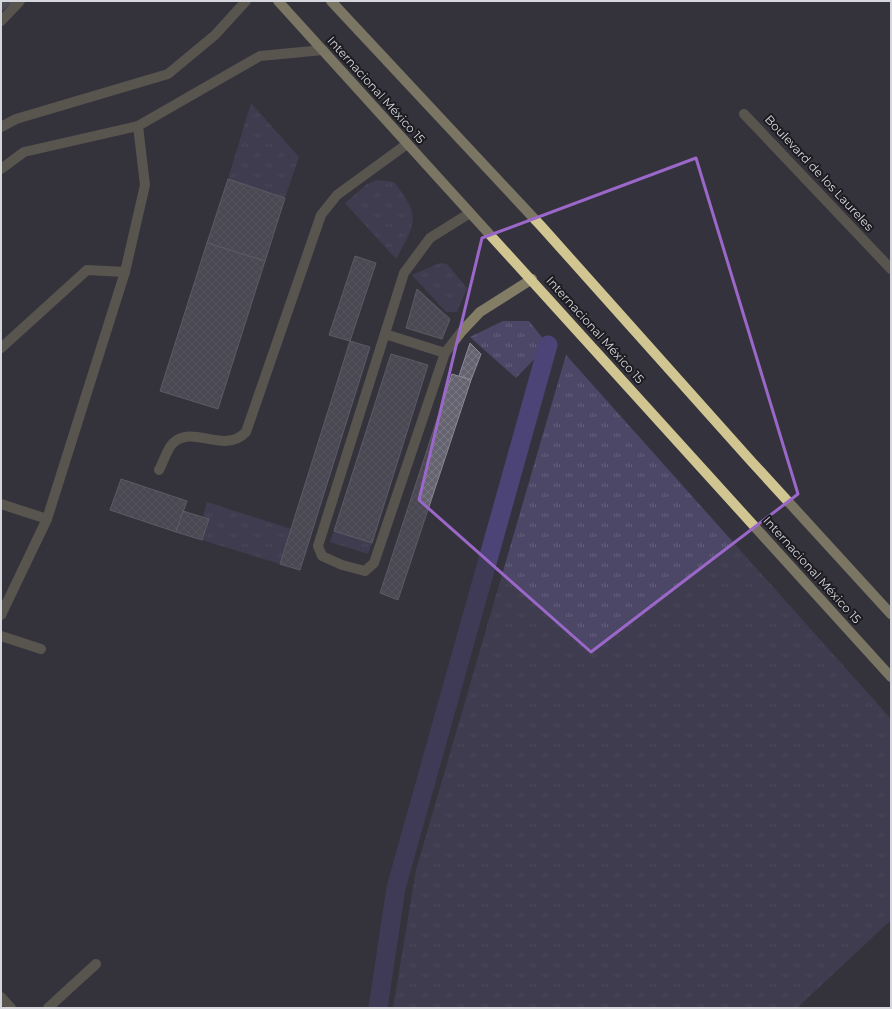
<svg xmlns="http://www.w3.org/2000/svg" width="892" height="1009" viewBox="0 0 892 1009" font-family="Montserrat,sans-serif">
  <defs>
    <pattern id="grass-tufts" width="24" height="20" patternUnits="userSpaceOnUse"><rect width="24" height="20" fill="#4c4767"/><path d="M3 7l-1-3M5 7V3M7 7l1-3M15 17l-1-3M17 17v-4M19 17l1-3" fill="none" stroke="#65617c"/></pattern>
    <pattern id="building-cross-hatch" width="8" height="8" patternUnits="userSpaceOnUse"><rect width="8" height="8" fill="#64636f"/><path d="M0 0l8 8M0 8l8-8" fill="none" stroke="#797983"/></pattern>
  </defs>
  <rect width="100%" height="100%" fill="#34333d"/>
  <g fill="url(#grass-tufts)">
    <path d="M251,103L299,157L285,198L228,179Z"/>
    <path d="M377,180L394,182C421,216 416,223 396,259L345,203L367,184Z"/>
    <path d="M440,263L447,264L467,288L457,312H446L412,275Z"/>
    <path d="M503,321H529L548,345L516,378L470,337Z"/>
    <path d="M566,355L891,719V920L797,1008H393L416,870Z"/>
    <path d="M207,502L291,529L280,564L202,540L209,519L203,516Z"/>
    <path d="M334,531L372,543L368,554L330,542Z"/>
  </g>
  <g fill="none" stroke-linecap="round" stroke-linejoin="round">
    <path stroke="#4c4476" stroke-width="19" d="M378,1008L396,888L548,345"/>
  </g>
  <g fill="url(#building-cross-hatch)" stroke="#8b8a97">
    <path d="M1,1H13L1,11Z"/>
    <path d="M228,179L285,198L265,261L207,243Z"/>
    <path d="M207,243L265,261L218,409L160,391Z"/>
    <path d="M355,256L376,263L350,341L329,335Z"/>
    <path d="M417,289L450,319L442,339L406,328Z"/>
    <path d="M350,341L370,347L300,570L280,564Z"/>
    <path d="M470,343L481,354L471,380L459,376Z"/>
    <path d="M391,354L428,365L372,543L334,531Z"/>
    <path d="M452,374L471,380L398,600L380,593Z"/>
    <path d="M121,479L187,501L176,532L110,510Z"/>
    <path d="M183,511L209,519L202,540L176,532Z"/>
  </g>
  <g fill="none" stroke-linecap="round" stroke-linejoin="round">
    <g stroke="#837d65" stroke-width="10">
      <path d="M1,21L20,1"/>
      <path d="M744,114L891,269"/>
      <path d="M1,127L16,119L168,74L215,35L246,1"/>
      <path d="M1,169L24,152L138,126L260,56L323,50"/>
      <path d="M470,213L430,238L404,273L318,546L322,556L342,565L365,571L374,563L445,353L462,331L480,312L532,279"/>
      <path d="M385,334L445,353"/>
      <path d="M1,348L87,270L125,272"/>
      <path d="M159,470C163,463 167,449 173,443C193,424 224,455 246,432L321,215L337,195L407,144"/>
      <path d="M1,504L47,519"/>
      <path d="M1,615L47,519L125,272L145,185L138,126"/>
      <path d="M1,636L41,649"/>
      <path d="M1,997L11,1008"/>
      <path d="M48,1008L96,964"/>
    </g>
    <g stroke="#d1c692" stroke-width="10">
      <path d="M278,1L891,677"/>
      <path d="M331,1L542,227L751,461L891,614"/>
    </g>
  </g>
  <path d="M0 0H892V1009H0ZM696,158L798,494L591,652L419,500L482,238Z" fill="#34333d" fill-opacity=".55" fill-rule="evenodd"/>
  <path fill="none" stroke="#9b68ca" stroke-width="3" stroke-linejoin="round" d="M696,158L798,494L591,652L419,500L482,238Z"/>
  <g text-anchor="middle" stroke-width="4" stroke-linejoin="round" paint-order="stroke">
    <g font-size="12" fill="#d6d6dd" stroke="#1c1b20">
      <text transform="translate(376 90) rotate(48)" y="4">Internacional México 15</text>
      <text transform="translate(819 173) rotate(47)" y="4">Boulevard de los Laureles</text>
      <text transform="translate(595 330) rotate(48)" y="4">Internacional México 15</text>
      <text transform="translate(812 570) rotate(48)" y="4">Internacional México 15</text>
    </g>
  </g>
  <rect width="892" height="1009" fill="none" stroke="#d6d6dd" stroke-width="4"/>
</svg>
